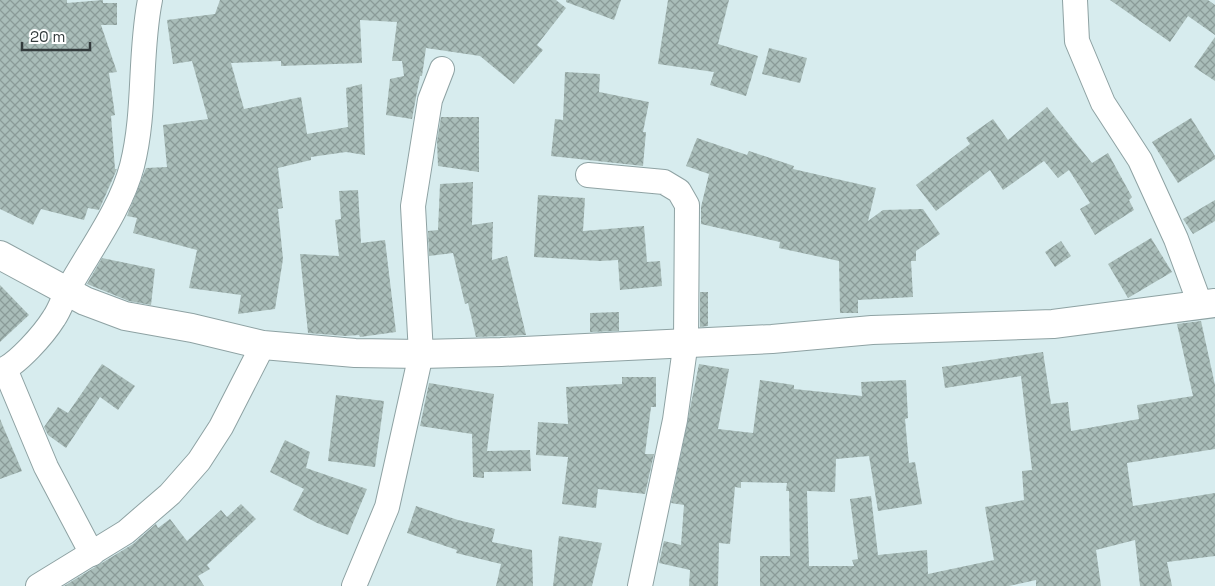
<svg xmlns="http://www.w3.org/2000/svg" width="1215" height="586" viewBox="0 0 1215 586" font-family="'Space Grotesk',sans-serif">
  <defs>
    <pattern id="building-cross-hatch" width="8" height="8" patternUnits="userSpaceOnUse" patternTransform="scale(1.25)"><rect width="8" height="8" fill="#a9bdb9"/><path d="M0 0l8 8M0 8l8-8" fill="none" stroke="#8a9b98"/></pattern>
  </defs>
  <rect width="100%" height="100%" fill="#d7ecee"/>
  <g fill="url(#building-cross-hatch)">
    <path d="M0,0H67V3L103,0V3H117V25H101L117,72L109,73L115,115L111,116L115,169H117L99,210L88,208L84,220L41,209L33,225L0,209Z"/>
    <path d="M220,0H556L566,8L537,45L543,50L514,84L480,56L426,48L422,76H420L412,119L386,115L390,79L404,76L402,61H392L397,22L360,20L362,63L281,66V61L231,63L244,109L301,97L307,134L348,127L346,88L362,84L365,155L346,152L311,157V160L278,168L283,208L278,209L283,259L275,309L238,314L241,295L189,288L197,250L133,233L137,218L127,216L146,168L167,167L163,125L208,119L192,61L173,64L167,20L215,14Z"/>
    <path d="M566,0H621L614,20L566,2Z"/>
    <path d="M668,0H729L718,44L758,56L746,96L710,85L714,72L658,64Z"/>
    <path d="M1110,0H1208L1215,5V35L1188,16L1170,42Z"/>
    <path d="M1215,37V81L1194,67Z"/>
    <path d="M769,48L807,58L800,83L762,74Z"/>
    <path d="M565,72L600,74L599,92L649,102L643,132H646L643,166L551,156L555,119L563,120Z"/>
    <path d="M1047,107L1092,163L1108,153L1132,197L1129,200L1134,210L1095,235L1080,209L1090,203L1069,170L1058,178L1044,161L1003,190L990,170L936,211L916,185L970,144L966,138L993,119L1008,140Z"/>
    <path d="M441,117H479V172L438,166L437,141Z"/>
    <path d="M1191,118L1215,156V159L1178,183L1152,142Z"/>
    <path d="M697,138L747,155L749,151L794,166L793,169L876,188L868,221L883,210L923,209L940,234L916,251V261H911L913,297L858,300V313H840L839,261L779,248L780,242L701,224V207L709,174L686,166Z"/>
    <path d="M473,182L472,225L493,222L492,260L507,256L526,335L476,337L468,303L465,304L453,253L429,256L428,231L438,230L440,184Z"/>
    <path d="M358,190L361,243L385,240L396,332L360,337L359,335L345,336L308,333L300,254L339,256L335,220L341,219L339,191Z"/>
    <path d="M538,195L585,198L583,231L644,226L647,262L660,261L662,286L620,290L618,260L600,261L534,257Z"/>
    <path d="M1215,200V221L1193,234L1183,219Z"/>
    <path d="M1151,238L1172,272L1128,298L1108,264Z"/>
    <path d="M1061,241L1071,256L1055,267L1045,252Z"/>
    <path d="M102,258L155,269L151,305L129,301L87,284Z"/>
    <path d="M0,285L29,315L0,342Z"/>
    <path d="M700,292H708V326L700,327Z"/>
    <path d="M619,312V331L590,332V313Z"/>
    <path d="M1201,321L1215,385V449L1127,463L1133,506L1215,493V556L1167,562L1172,586H1140L1135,540L1096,550L1101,586H1036V580L1009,586H760V556H790L789,491H786L787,483L741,482V488L735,487L730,544L719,543L718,586H689L690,570L659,563L664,541L681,545L684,505L671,503L699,364L729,369L718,429L753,433L760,380L794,385V389L862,396L861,382L906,380L908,418L905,419L909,463L915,462L922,504L878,511L869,456L836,459L835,492L807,491L809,566H854L852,560L858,559L850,499L871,496L878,555L927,550L928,574L994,560L985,507L1024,500L1022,471L1032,470L1021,376L945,388L942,367L1043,352L1051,404L1068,402L1071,431L1139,419L1137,405L1193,396L1177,324Z"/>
    <path d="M102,364L135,386L118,410L100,397L66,448L48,435L44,427L58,407L68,413Z"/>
    <path d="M622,377H656V407H651L645,454H654L645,494L598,489L596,508L562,504L568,457L536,455L538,422L568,424L566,387L622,384Z"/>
    <path d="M429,383L494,394L487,451L530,450L531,471L484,472V478L473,477L472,434L420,426Z"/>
    <path d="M336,395L384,401L375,467L328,461Z"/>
    <path d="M0,419L22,471L0,479Z"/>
    <path d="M285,440L310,452L306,468L367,489L348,535L317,523L293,510L304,489L270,472Z"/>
    <path d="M241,504L256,519L207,565L210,569L198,576L204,586H64L133,544L156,524L158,528L170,519L187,541L221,510L227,517Z"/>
    <path d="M416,506L458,520L495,529L492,542L532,550L533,586H496L501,564L456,553L457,550L407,533Z"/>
    <path d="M559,536L602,543L592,586H553Z"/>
  </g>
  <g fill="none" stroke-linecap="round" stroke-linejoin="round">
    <defs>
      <g id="minor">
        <path d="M1075,0L1077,41L1103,103L1140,160L1176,239L1200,304"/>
        <path d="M588,175L664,182L679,191L687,205L686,341L675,420L640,586"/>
        <path d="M5,369L46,467L92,554"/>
        <path d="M0,371C17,365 44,334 54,318C61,308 64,295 71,284C92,247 121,208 132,166C146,111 139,55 150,0"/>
        <path d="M38,586L126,532L170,494L199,461L221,427L263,345"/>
        <path d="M354,586L387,507L421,354L413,206L430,100L442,69"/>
      </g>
      <path id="tertiary" d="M0,255L85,301L125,316L192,328L263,345L355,353L421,354L501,352L772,339L872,330L1053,324L1215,303"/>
    </defs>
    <use href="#minor" stroke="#8ea2a3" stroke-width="26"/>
    <use href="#tertiary" stroke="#8ea2a3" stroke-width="30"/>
    <use href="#minor" stroke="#fff" stroke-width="24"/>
    <use href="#tertiary" stroke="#fff" stroke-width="28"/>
  </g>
  <path d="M22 42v8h68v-8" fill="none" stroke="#333b3c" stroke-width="2.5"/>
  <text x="30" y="42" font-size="15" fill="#333b3c" stroke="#ffffff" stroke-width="4" paint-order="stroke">20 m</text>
</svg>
